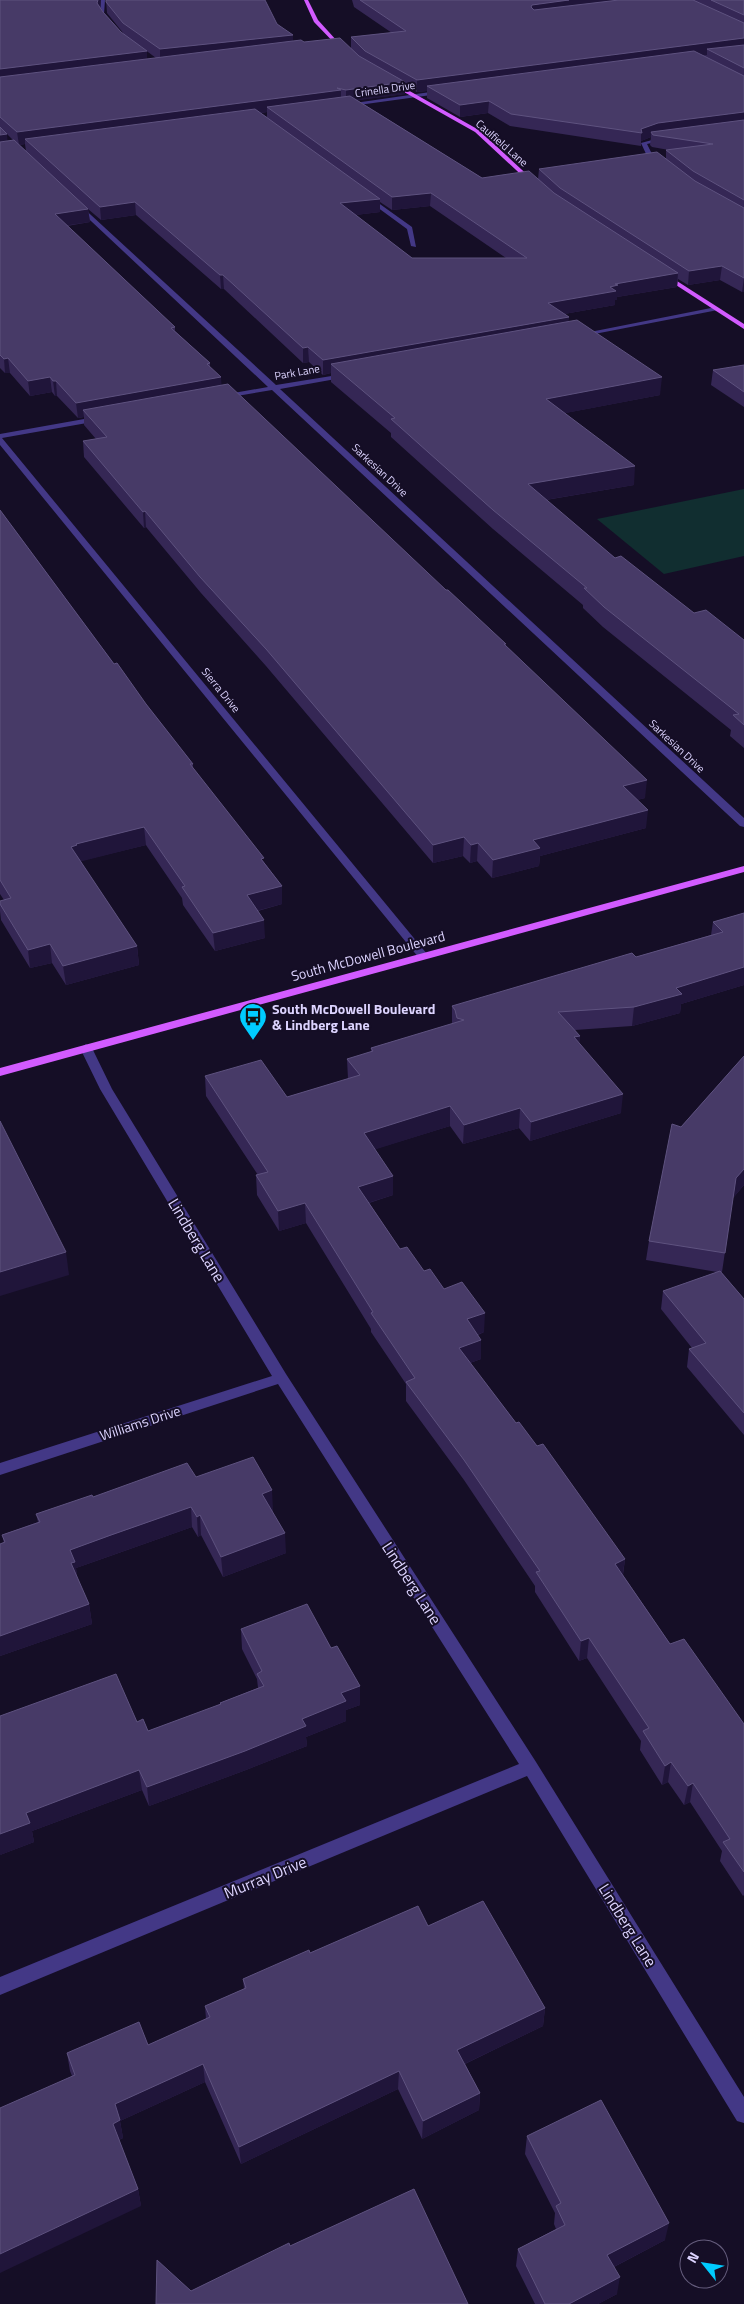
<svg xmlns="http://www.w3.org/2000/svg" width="744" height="2304" viewBox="0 0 744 2304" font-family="'Titillium Web',sans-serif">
  <rect width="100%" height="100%" fill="#150e26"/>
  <path fill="#112e30" d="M744,489V556L664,574L597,519Z"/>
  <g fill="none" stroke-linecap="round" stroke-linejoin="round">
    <g fill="#433886" fill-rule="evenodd">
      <path d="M101,0H105L104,14L111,26H107L100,14Z"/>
      <path d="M444,90L446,93L344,107L341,105Z"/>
      <path d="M667,136L669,139L647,144L652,154L663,165L658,166L647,156L641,143Z"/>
      <path d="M366,197H370L412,227L416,247L411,246L407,229L366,199Z"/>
      <path d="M75,204H79L276,385L350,373L351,375L347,377L280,389L744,818V827L740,826L272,390L219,399L218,397L222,395L268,387L75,206Z"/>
      <path d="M716,307L718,308V310L579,337L575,335Z"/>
      <path d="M101,416L105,418L104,420L2,438L427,954L429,956L427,958H419L0,445V434Z"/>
      <path d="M86,1044L92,1048L112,1089L286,1374L536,1762L744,2097V2123L737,2121L527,1776L0,1995V1977L519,1764L278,1384L0,1475V1463L272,1376L100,1089L80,1048Z"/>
    </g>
    <g fill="#d25bff" fill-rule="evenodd">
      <path d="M304,0H308L318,20L347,52H343L314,22Z"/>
      <path d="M390,80L479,130L534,181V183H530L475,132L388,83Z"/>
      <path d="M662,274H666L744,324V329L662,276Z"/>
      <path d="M744,866V872L0,1076V1068Z"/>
    </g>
  </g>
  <g fill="#352755" fill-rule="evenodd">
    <path d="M0,0H101L100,6L103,12L121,32L147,51V59L156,58L124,34L107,13L106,0L277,24L293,41L351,48V37L392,33L354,7L352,0H744V292H742L720,280L688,285L678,279L677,287L617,297V300H615V305L564,314L569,317L568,321L660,395L565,413L634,485L546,500L615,558L694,613L744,640V748L730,736L731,730L603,627L583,608V605L493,529L391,437V433L331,382V373L323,375L309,362L303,363L224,289H221L136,215L101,220L88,209L90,222L67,226L175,327V331L210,363V367L221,386L506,646L645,798L637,800L646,828L540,856L539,866L492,878L477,861L470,863L463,856L433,863L266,666L201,593L146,527L144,528L84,457L83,441L96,439L84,425V417L78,418L57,396H55L52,392L30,396L10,373H5L0,368ZM405,85L417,92L427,91V98L460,117L488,113L510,126L641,146V141L651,137L650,145L652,147L669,150H666V159L539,169L538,179L482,178L357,100L405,94ZM267,112V117L261,113ZM7,134L13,140L7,141ZM25,144L26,151L19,145ZM380,202L392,210L430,206L506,258H412L355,215L380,212Z"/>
    <path d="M744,365V407L711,385L713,370Z"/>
    <path d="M0,510L114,664L193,764V768L282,886V904L258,911L265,938L215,951L183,905L182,898L146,845L80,861L137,946L139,965L66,985L52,963L30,968L1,920L0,911V901L4,900L0,894Z"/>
    <path d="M744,913V985L681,1004L680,1013L632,1026L575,1030L580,1036L579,1043L621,1113L530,1141L519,1128L463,1144L450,1126L375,1149L393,1195L369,1203L400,1249L444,1289L484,1332L478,1335L481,1359L470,1363L516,1423L537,1446L625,1559L623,1575L670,1644L744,1724V1895L743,1896L720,1861L722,1851L690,1802L684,1805L668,1782L662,1785L640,1750L641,1741L587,1658L579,1661L535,1592V1586L464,1480L406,1401V1384L371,1332V1329L306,1223L279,1231L257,1195L256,1175H258L206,1096L205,1076L287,1097L348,1079L347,1059L371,1052V1048L452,1024V1006L636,957L711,935L713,922Z"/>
    <path d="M744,1056V1185L733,1198L722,1272H721L744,1299V1435L687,1367L689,1349L692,1348L661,1309L663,1291L717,1272L646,1260L649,1241L681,1127Z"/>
    <path d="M196,1477L273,1510L272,1511L286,1553L223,1577L201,1535L198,1537L192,1527L113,1555L76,1568L77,1578L89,1604L92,1624L0,1656V1544L4,1543L2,1535L38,1522L36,1514L93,1497Z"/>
    <path d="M241,1629L360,1705L346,1710V1721L306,1737L307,1746L246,1770L149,1806L142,1790L32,1831L34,1842L0,1855L137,1722L148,1731L221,1705L220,1703L258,1688L257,1679L242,1649Z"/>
    <path d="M428,1926L545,2008L543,2026L465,2064L480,2093L479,2110L422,2139L398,2089L241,2164L205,2082L120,2121L123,2138L119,2140L138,2189L141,2206L72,2076L70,2071L67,2053L148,2045L206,2019L205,2006L244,1989L243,1979L310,1953Z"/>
    <path d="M527,2136L665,2240L614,2267L617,2294L598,2304H535L516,2266L518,2249L556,2229L554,2224L555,2213L525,2154Z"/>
  </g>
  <g fill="#20153a">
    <path d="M98,0H101L98,14L97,3Z"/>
    <path d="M569,0H652L532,16L531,7L532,5Z"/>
    <path d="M293,35V46L160,61V49Z"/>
    <path d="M744,38V50L707,49V55L435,90L427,86V91L417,92V80Z"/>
    <path d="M147,51V63L0,81V69Z"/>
    <path d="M405,82V94L346,102V90Z"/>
    <path d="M341,90V102L267,107V112L30,143L25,139V144L19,145L17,132Z"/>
    <path d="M489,101L488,113L460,117V105Z"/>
    <path d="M744,112V125L651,132V137L641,141V129L658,123Z"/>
    <path d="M7,134L8,146L0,148V135Z"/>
    <path d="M431,193L430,206L392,210V197Z"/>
    <path d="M380,199V212L340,217V203Z"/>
    <path d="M135,202L136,215L101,220L100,207Z"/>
    <path d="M88,209L90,222L56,227L55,214Z"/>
    <path d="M722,266L720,280L688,285L689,271Z"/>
    <path d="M678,273L677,287L617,297V300H615V305L547,317L548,303L610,287L615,284Z"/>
    <path d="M220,275H223L224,289H221Z"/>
    <path d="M744,278V292H742Z"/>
    <path d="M569,317L568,331L331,364V373L323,375V360Z"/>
    <path d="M308,347L309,362L303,363V348Z"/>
    <path d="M8,358L10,373H5L4,359Z"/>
    <path d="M50,377L52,392L30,396L28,381Z"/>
    <path d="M221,377L222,392L83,410L84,417L78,418L76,403Z"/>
    <path d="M662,377L660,395L545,417L546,399Z"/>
    <path d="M53,381H56L57,396H55Z"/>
    <path d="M635,466L634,485L527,503L528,484Z"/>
    <path d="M145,511L146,527L144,528L143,512Z"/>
    <path d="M647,780L645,798L622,804L623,786Z"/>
    <path d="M648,810L646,828L540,856L539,866L492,878L493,860L533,840Z"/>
    <path d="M144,827L146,845L79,862L71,847L76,844Z"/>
    <path d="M464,837L463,856L433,863V845Z"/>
    <path d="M478,843L477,861L470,863L471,845Z"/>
    <path d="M282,886V904L248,913L247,895Z"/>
    <path d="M264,920L265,938L215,951L213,933Z"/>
    <path d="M50,944L52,963L30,968L28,950Z"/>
    <path d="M137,946L139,965L66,985L63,966Z"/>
    <path d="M744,967V985L681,1004L680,1013L632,1026L634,1007L676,988Z"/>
    <path d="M580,1036L578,1055L574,1037Z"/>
    <path d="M623,1094L621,1113L530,1141L531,1122Z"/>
    <path d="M450,1106V1126L364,1153V1133Z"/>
    <path d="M520,1108L519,1128L463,1144L464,1125Z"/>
    <path d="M744,1169V1185L733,1198L722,1272L736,1178Z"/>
    <path d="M393,1176V1195L358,1206V1187Z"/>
    <path d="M305,1203L306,1223L279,1231L278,1211Z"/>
    <path d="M66,1252L69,1275L0,1296V1272Z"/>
    <path d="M485,1313L484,1332L466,1339L467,1319Z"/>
    <path d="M481,1340V1359L458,1367L459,1348Z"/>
    <path d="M272,1490L273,1510L263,1514L262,1494Z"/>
    <path d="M191,1507L192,1527L76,1568L78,1581L71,1563L70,1550Z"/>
    <path d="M200,1515L201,1535L198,1537L197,1517Z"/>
    <path d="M285,1533L286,1553L223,1577L221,1557Z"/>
    <path d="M625,1559L622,1579L615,1564Z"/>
    <path d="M89,1604L92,1624L0,1656V1636Z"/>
    <path d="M589,1638L587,1658L579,1661L581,1641Z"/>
    <path d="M360,1686V1705L346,1710V1721L306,1737L307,1746L246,1770L149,1806L147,1787L302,1719L341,1693Z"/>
    <path d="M671,1762L668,1782L662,1785L665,1766Z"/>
    <path d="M139,1770L142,1790L32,1831L34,1842L0,1855V1834L26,1813Z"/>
    <path d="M693,1783L690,1802L684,1805L688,1786Z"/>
    <path d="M545,2008L543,2026L456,2068L457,2050Z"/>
    <path d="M203,2064L205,2082L120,2121L123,2138L116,2141L113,2124L115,2104Z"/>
    <path d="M399,2071L398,2089L241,2164L239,2147Z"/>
    <path d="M480,2093L479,2110L422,2139L423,2121Z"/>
    <path d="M138,2189L141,2206L0,2273V2254Z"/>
    <path d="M669,2223L665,2240L604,2272L607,2255Z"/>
    <path d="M620,2277L617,2294L598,2304H569Z"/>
  </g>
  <g fill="#473a67" stroke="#5e527f">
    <path d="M0,0H98L97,3L103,12L121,32L147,51L0,69Z"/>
    <path d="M106,0H265L277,24L293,35L160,49L123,23L106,2Z"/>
    <path d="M360,0H569L532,5L531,7L534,10L619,0H693L744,23V38L417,80L365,51L351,37L406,31Z"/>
    <path d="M711,0H744V15Z"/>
    <path d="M340,38L359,56L405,82L346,90L337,88L341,90L17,132L0,117V77L301,40L304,42Z"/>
    <path d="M744,45V68L707,49Z"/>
    <path d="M694,51L744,76V112L658,123L641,129L642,133L511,114L489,101L460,105L427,86Z"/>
    <path d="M350,96L482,178L529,171L554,193L678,273L615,284L618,285L610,287L616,291L548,303L569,317L323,360L308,347L303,348L223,275H220L135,202L100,207L25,139L255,109L380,199L340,203L412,258H527L431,193L392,197L267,107Z"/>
    <path d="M744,120V200L693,171L666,150L713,144L653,135L651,132Z"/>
    <path d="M0,127L7,134L0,135Z"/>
    <path d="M14,140L88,209L55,214L175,327L171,328L210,363L207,364L221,377L76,403L56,381H53L50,377L28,381L8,358L4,359L0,355V142Z"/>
    <path d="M657,152L695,181L744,208V278L722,266L689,271L560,188L539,169Z"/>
    <path d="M577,320L662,377L546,399L635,466L528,484L615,558L621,556L694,613L706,610L744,640V725L733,715L739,714L604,607L584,588H587L493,510L391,419L395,418L331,364Z"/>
    <path d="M744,365V392L713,370Z"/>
    <path d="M228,384L446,590H448L506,644H504L647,780L623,786L648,810L533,840L540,848L493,860L478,843L471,845L464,837L433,845L266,649L200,577L145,511L143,512L83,441L107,437L83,410Z"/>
    <path d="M0,510L114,664L117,663L146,704L193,764H190L264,858L261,859L282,886L247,895L264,920L213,933L182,887L185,886L144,827L76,844L77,845L71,847L137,946L63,966L50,944L28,950L0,904V901L11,898L0,880Z"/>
    <path d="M744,913V967L676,988L682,994L634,1007L558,1012L580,1036L574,1037L623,1094L531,1122L520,1108L464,1125L450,1106L364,1133L393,1176L358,1187L400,1249L407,1247L424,1271L430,1269L444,1289L462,1282L485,1313L467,1319L481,1340L459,1348L516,1423L519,1422L537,1446L543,1444L625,1559L615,1564L670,1644L684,1639L744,1724V1872L723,1842L730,1839L693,1783L688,1786L671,1762L665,1766L643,1731L649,1728L589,1638L581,1641L536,1572L540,1571L464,1460L406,1382L415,1378L371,1313L373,1312L305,1203L278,1211L256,1175L268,1172L205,1076L261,1060L287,1097L360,1075L347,1059L373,1051L371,1048L464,1020L457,1018L455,1010L452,1006L632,953L636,957L723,932L713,922Z"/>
    <path d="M744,1056V1169L736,1178L725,1253L649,1241L672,1124L681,1127Z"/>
    <path d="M0,1121L66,1252L0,1272Z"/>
    <path d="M720,1271L744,1299V1413L689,1349L706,1343L663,1291Z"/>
    <path d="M253,1457L272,1490L262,1494L285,1533L221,1557L200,1515L197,1517L191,1507L111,1535L70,1550L75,1562L71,1563L89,1604L0,1636V1544L5,1542L2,1535L40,1522L36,1514L92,1495L93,1497L187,1463L196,1477Z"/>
    <path d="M307,1604L331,1648L337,1646L360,1686L341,1693L346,1701L302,1719L306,1726L245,1751L147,1787L139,1770L26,1813L30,1823L0,1834V1716L116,1674L137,1722L143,1719L148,1731L221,1704L220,1703L264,1686L257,1674L262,1671L241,1629Z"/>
    <path d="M483,1901L545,2008L457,2050L480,2093L423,2121L399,2071L239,2147L203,2064L115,2104L120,2120L113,2124L138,2189L0,2254V2108L75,2075L67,2053L139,2022L148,2045L210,2017L205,2006L246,1988L243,1979L309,1950L310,1953L418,1906L428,1926Z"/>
    <path d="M601,2100L669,2223L607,2255L620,2277L569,2304H545L518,2249L565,2225L556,2206L561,2203L527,2136Z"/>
    <path d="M414,2189L468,2304H156L157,2260L191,2291L289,2243L290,2246Z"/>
  </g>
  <defs>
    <symbol id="bus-pin" viewBox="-11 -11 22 30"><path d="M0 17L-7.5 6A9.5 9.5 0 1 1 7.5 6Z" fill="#0cf" stroke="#150e26"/><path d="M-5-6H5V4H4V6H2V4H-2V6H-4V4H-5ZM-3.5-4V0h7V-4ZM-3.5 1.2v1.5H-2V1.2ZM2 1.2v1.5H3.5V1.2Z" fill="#111"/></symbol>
  </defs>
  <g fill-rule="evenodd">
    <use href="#bus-pin" x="237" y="1001" width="32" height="43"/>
  </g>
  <g text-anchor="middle" stroke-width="4" stroke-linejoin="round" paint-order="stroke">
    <g font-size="11" fill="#ddd4ff" stroke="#150e26">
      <text transform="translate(385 89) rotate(-8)" y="4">Crinella Drive</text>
      <text transform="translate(502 143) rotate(41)" y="4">Caulfield Lane</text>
      <text transform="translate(297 372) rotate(-10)" y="4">Park Lane</text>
      <text transform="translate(380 470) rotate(43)" y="4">Sarkesian Drive</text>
      <text transform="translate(221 690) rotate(51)" y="4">Sierra Drive</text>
      <text transform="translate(677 746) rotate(43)" y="4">Sarkesian Drive</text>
    </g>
    <g font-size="14" fill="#ddd4ff" stroke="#150e26">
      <text transform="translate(368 956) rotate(-15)" y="5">South McDowell Boulevard</text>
      <text transform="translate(140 1423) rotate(-18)" y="5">Williams Drive</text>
    </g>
    <g font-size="14" font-weight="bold" fill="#ddd4ff" stroke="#150e26" text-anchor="start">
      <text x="272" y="1014">South McDowell Boulevard<tspan x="272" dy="16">&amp; Lindberg Lane</tspan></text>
    </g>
    <g font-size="16" fill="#ddd4ff" stroke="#150e26">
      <text transform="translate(197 1240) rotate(59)" y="6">Lindberg Lane</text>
      <text transform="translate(412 1583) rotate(57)" y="6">Lindberg Lane</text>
      <text transform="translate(265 1877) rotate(-22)" y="6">Murray Drive</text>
      <text transform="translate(628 1925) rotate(58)" y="6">Lindberg Lane</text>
    </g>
  </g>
  <g transform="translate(704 2264) rotate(300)"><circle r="24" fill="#150e26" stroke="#655d7d"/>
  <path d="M0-4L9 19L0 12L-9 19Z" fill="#00ccff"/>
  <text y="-8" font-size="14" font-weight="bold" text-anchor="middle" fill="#ddd4ff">N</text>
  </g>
</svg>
